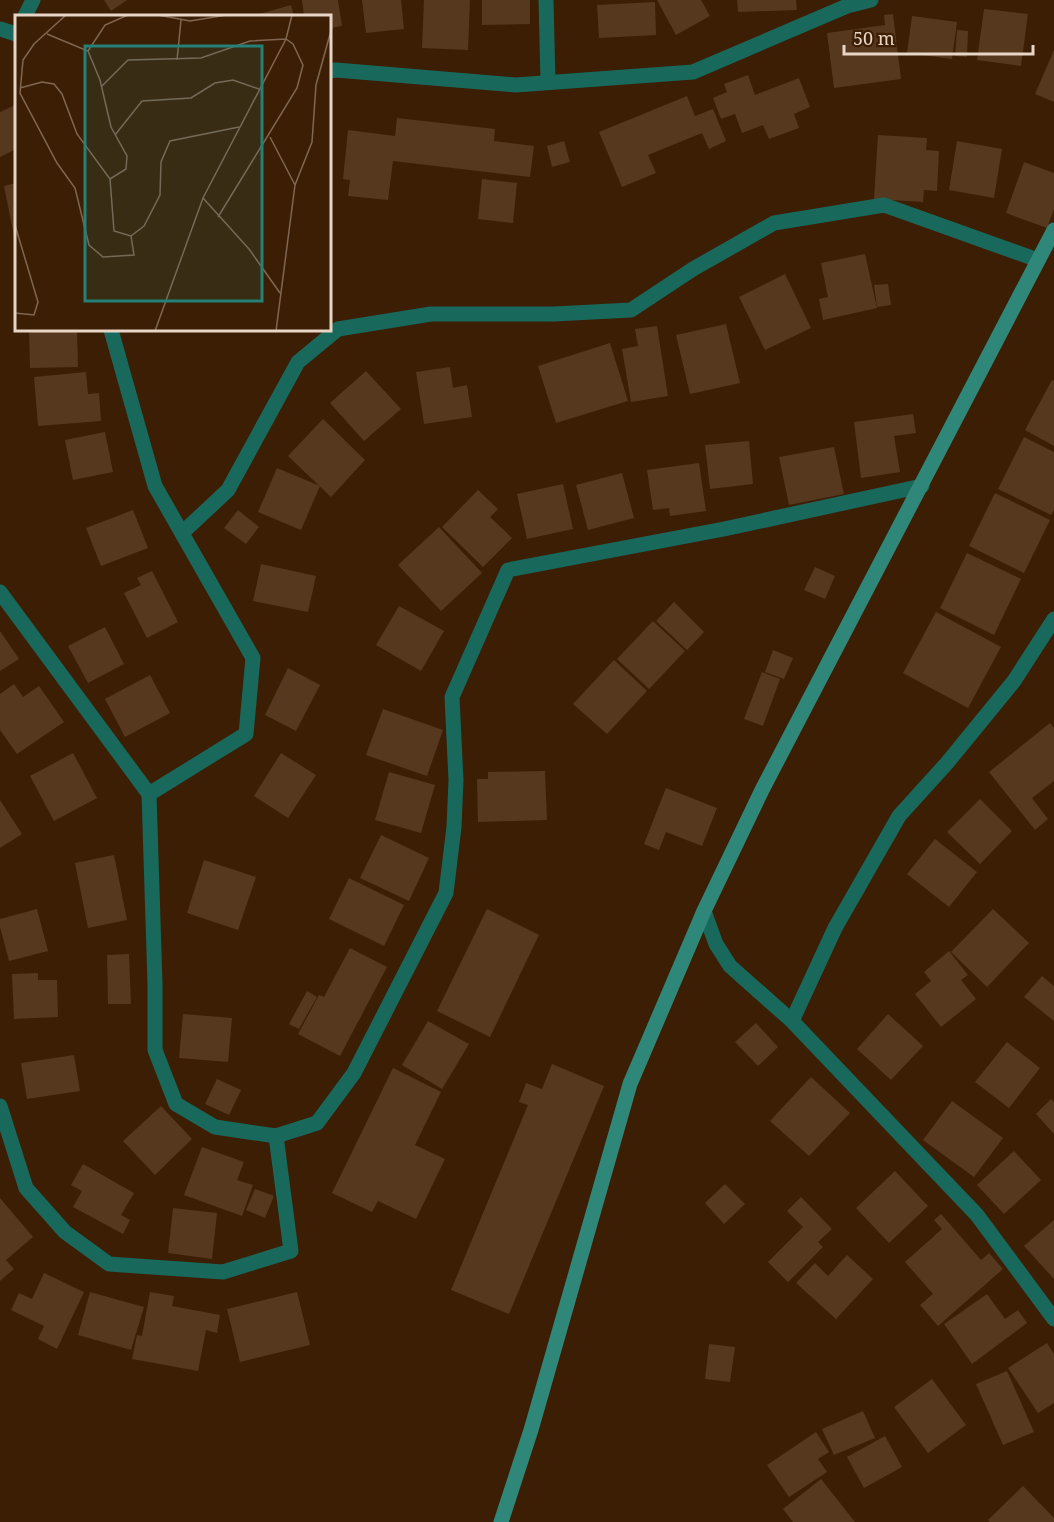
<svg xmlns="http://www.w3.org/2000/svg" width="1054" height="1522" viewBox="0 0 1054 1522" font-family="'Noto Serif',serif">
  <rect width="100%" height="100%" fill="#3b1e04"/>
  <g fill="#56381e">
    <path d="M104,0H127L111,11Z"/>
    <path d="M302,0H338L342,26L330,28V16H304Z"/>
    <path d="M362,0H401L404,29L366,33Z"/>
    <path d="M424,0H470L468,50L422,48Z"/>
    <path d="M482,0H530V24L482,25Z"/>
    <path d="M657,0H701L710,16L676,35Z"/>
    <path d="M737,0H796L797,10L738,12Z"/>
    <path d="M655,2L656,35L599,38L597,5Z"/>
    <path d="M291,5L294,16H252Z"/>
    <path d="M984,9L1028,14L1021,66L977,60Z"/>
    <path d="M893,14L901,79L834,88L827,33L885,25L884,15Z"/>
    <path d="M912,16L957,22L952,59L907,53Z"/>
    <path d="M957,30L968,31L967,57L955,56Z"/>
    <path d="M1054,50V102L1035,94Z"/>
    <path d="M748,75L755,95L799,78L810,107L794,114L799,128L769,139L763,125L742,133L735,114L721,119L713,98L727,92L724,84Z"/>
    <path d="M687,96L695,116L713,109L726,141L709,149L702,133L648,155L656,173L622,187L599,132Z"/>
    <path d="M15,105L16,149L0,157V112Z"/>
    <path d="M397,118L495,129L494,141L534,146L530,177L393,161L388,200L348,196L350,180L343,179L348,130L395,136Z"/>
    <path d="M878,135L927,138L926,150L939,151L937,191L924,190L923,202L874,199Z"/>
    <path d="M564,141L570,162L552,167L547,146Z"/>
    <path d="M957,141L1002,149L994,198L949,190Z"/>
    <path d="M1024,162L1054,173V209L1047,228L1006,213Z"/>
    <path d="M482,179L517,183L513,223L478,219Z"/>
    <path d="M16,183V236H14L4,186Z"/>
    <path d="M865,254L877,308L823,320L819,299L828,297L821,263Z"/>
    <path d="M785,274L811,328L765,350L739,297Z"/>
    <path d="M888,284L891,305L877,307L874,285Z"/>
    <path d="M726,324L740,383L690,394L676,335Z"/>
    <path d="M657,326L668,396L631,402L622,349L638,346L635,329Z"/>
    <path d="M77,330L78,367L30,368L29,331Z"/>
    <path d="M610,343L628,401L556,423L538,366Z"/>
    <path d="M450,367L453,388L467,385L472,417L424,424L416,372Z"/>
    <path d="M366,371L401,409L364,441L330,403Z"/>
    <path d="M86,372L88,394L99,393L101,421L38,426L34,377Z"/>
    <path d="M1052,380L1054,381V446L1025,430Z"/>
    <path d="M913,414L916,433L894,436L900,472L861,478L854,422Z"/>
    <path d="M323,419L365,460L331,497L288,456Z"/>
    <path d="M105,432L113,472L73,480L65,440Z"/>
    <path d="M1024,437L1054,452V510L1051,515L998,489Z"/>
    <path d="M749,441L753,484L710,489L705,445Z"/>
    <path d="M834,447L844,494L789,505L779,457Z"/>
    <path d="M699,463L706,511L670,516L669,508L653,510L647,470Z"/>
    <path d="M277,468L320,486L301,530L258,512Z"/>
    <path d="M622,473L634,518L588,530L576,485Z"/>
    <path d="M563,484L573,529L527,539L517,494Z"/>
    <path d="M478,490L498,509L490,517L512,538L483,567L442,527Z"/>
    <path d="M995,493L1050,520L1024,573L969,546Z"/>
    <path d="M133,510L148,548L101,566L86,528Z"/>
    <path d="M238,510L259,527L246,544L224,528Z"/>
    <path d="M439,527L482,573L441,611L398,565Z"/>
    <path d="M967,553L1021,579L994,635L940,608Z"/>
    <path d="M261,564L316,576L308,612L253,601Z"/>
    <path d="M815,567L835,576L825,599L804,590Z"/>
    <path d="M152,571L178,622L147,638L124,593L141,585L137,578Z"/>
    <path d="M674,602L704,632L687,650L656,621Z"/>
    <path d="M399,606L444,631L421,671L376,645Z"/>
    <path d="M936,612L1001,647L968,708L903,673Z"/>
    <path d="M653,621L685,651L649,689L617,659Z"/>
    <path d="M105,627L124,664L88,683L68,646Z"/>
    <path d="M0,631L19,659L0,671Z"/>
    <path d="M773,650L793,658L784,679L765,672Z"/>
    <path d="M614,660L647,691L607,734L573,704Z"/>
    <path d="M288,668L320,685L296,731L265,715Z"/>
    <path d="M762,672L780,679L763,726L744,719Z"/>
    <path d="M150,675L170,713L125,737L105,699Z"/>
    <path d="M14,684L23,697L39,686L64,722L17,754L0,730V694Z"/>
    <path d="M383,709L443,730L427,776L366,755Z"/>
    <path d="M1050,723L1054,728V781L1032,798L1048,819L1035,830L989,772Z"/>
    <path d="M73,753L97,798L54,821L30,776Z"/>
    <path d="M281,753L316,775L288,818L254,796Z"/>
    <path d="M545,771L547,820L478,822L477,779H488V772Z"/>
    <path d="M389,772L435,785L421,833L375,820Z"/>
    <path d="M666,788L717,808L702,846L666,832L659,850L644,844Z"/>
    <path d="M980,799L1012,831L980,864L947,832Z"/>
    <path d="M0,800L22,834L0,848Z"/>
    <path d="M381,835L429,858L409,901L360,878Z"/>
    <path d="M935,839L977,872L949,907L907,874Z"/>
    <path d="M114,855L127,920L88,928L75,863Z"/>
    <path d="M204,860L256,877L238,930L187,913Z"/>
    <path d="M349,878L404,905L384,946L329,919Z"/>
    <path d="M37,909L48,951L9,961L0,927V919Z"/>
    <path d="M487,909L539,935L490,1037L437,1011Z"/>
    <path d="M993,909L1029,943L987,987L951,952Z"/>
    <path d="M350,948L387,967L340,1056L298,1034L319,995L324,997Z"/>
    <path d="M949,951L968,975L961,980L976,999L941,1027L915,994L931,981L924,972Z"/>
    <path d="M129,954L131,1004H108L107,955Z"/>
    <path d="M38,973V980H57L58,1017L14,1019L12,974Z"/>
    <path d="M1042,976L1054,986V1021L1024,997Z"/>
    <path d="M307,991L317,997L299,1029L289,1024Z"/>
    <path d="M183,1014L232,1018L228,1062L179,1058Z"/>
    <path d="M888,1014L923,1046L891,1080L857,1049Z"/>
    <path d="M428,1021L469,1044L442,1089L402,1065Z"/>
    <path d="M756,1023L778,1047L758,1066L735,1042Z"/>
    <path d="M1007,1042L1040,1068L1009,1108L975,1082Z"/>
    <path d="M74,1055L80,1091L27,1099L21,1063Z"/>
    <path d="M552,1064L604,1086L509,1314L451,1290L528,1105L519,1102L526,1083L542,1089Z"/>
    <path d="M393,1068L441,1092L415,1145L445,1159L416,1219L378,1201L372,1212L332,1193Z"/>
    <path d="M811,1077L850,1113L809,1156L770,1121Z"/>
    <path d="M217,1079L241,1090L229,1115L205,1104Z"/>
    <path d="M1051,1099L1054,1102V1134L1036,1114Z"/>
    <path d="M952,1101L1003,1138L974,1177L923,1140Z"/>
    <path d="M161,1106L192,1139L155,1175L123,1141Z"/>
    <path d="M202,1147L244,1162L237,1180L253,1185L242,1216L184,1195Z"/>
    <path d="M1014,1151L1041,1180L1004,1214L977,1185Z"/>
    <path d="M83,1164L134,1193L121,1215L130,1220L123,1234L73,1207L82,1191L71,1185Z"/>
    <path d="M895,1171L928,1206L889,1243L856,1208Z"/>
    <path d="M725,1184L745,1204L724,1224L705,1203Z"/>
    <path d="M255,1189L274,1196L265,1218L246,1210Z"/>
    <path d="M801,1197L832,1229L818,1242L823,1247L788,1282L768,1262L803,1227L787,1211Z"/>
    <path d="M0,1198L33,1237L6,1260L14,1269L0,1281Z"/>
    <path d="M173,1208L217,1213L212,1259L168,1253Z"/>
    <path d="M941,1214L981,1260L989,1253L1003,1269L938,1326L920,1305L933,1294L905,1262L942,1229L934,1220Z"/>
    <path d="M1054,1220V1279L1024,1246Z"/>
    <path d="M847,1255L873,1279L836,1319L796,1283L815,1263L828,1276Z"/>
    <path d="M44,1273L84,1292L57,1349L38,1339L44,1326L11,1310L19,1293L32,1299Z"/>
    <path d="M90,1292L144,1307L131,1350L78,1335Z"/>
    <path d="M150,1292L174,1296L172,1306L220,1315L217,1333L206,1330L198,1371L132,1359L137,1335L142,1336Z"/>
    <path d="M297,1292L310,1345L240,1362L227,1309Z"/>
    <path d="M987,1294L1005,1319L1018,1310L1027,1323L972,1364L944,1324Z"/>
    <path d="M1047,1343L1054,1354V1403L1038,1413L1008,1368Z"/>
    <path d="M709,1344L735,1347L730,1382L705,1379Z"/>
    <path d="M1007,1371L1034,1432L1003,1445L976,1384Z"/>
    <path d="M932,1379L966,1425L928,1453L894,1407Z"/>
    <path d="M863,1411L875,1438L834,1455L822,1429Z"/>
    <path d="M816,1432L829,1452L818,1459L827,1472L789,1497L767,1465Z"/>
    <path d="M885,1436L902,1467L864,1488L847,1457Z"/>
    <path d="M821,1479L855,1522H793L783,1509Z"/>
    <path d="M1023,1486L1054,1518V1522H990L988,1520Z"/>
  </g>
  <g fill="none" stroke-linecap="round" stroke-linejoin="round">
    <g stroke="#19685c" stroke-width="15">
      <path d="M546,0L548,82"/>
      <path d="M25,16L33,0"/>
      <path d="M0,29L16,34"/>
      <path d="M330,71L336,70L516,85L693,72L847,6L871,0"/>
      <path d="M111,330L155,486L253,658L246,734L149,794"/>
      <path d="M182,533L228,490L298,362L338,329L431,314H554L631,310L693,269L774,223L884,205L1038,260"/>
      <path d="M0,592L149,794L155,984V1050L176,1104L215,1127L276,1136"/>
      <path d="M704,911L716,944L730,966L792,1021L977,1215L1054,1319"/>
      <path d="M792,1021L835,928L899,816L947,763L1014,681L1054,619"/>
      <path d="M0,1106L26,1188L65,1232L109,1264L223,1272L291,1251L276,1136L317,1123L354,1073L446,893L454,827L456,780L452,697L508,570L724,529L922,486"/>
    </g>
    <path stroke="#2f8779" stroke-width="15" d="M501,1522L531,1430L630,1084L704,911L762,790L1054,230"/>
  </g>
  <g transform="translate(15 15)">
    <rect width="316" height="316" fill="#3b1e04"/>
    <path fill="none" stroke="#806752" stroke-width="1.5" d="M51,0L19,29L8,45L5,78L42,148L60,173L74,230L88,242L119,240L116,221L129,211L145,180L146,147L155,126L224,112M143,0L175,6L212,0M32,19L73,36L85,65L96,112L112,141L111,154L95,164M73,36L90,10L113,0M162,45L166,5M86,72L113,45L186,43L235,26L271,24L278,29L288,50L282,73L203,202M5,73L27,67L39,69L47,79L62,119L95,164L99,216L116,221M100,120L127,86L176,83L200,68L218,65L244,74M255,122L280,170M188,183L234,234L265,278M0,210L23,287L19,300L0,298M140,316L188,183L271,24L277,0M261,316L280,170L297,127L301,70L317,12"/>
    <path fill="#258077" fill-opacity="0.15" stroke="#258077" stroke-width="3" d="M70,31H247V286H70Z"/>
    <rect width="316" height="316" fill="none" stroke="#e8d5c6" stroke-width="3"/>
  </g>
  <path d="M844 45v9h189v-9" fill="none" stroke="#e8d5c6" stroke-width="3"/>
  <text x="853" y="45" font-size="18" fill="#e8d5c6" stroke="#3b1e04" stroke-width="4.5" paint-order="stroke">50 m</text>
</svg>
